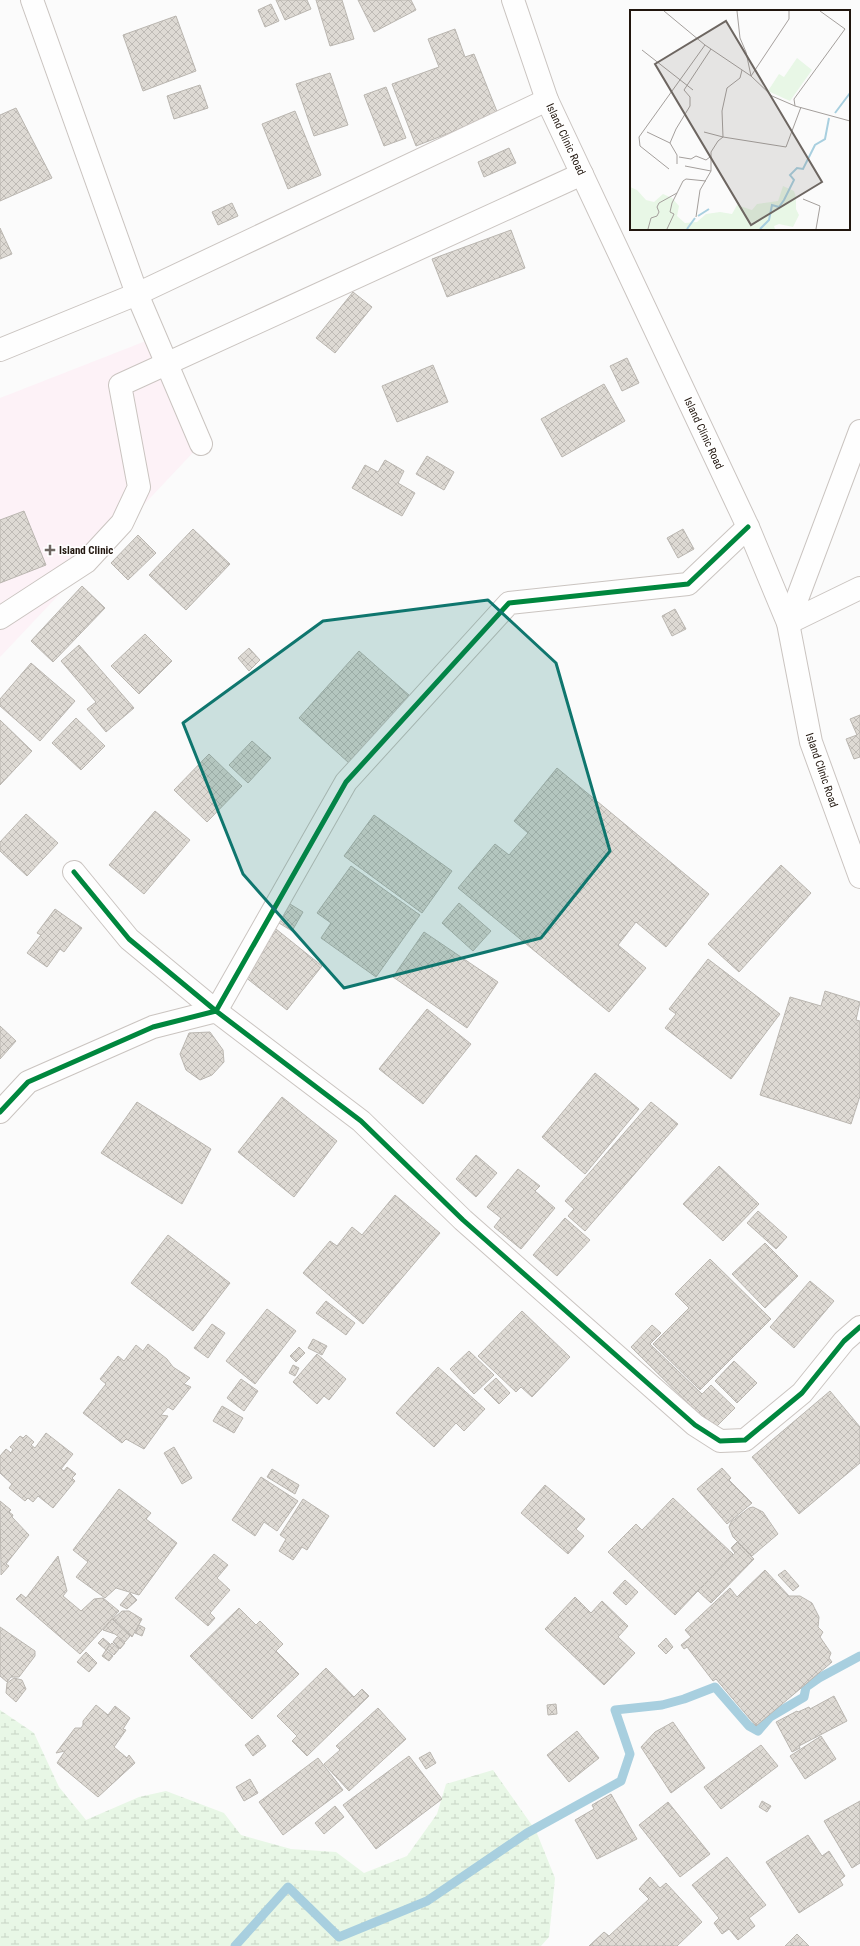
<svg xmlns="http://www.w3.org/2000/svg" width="860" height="1946" viewBox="0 0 860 1946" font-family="'Roboto Condensed',sans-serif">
  <defs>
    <pattern id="wetland-marsh" width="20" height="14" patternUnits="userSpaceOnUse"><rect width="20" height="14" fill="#e8f7e6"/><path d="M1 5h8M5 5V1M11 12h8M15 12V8" fill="none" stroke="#c7d3c4"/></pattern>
    <pattern id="building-cross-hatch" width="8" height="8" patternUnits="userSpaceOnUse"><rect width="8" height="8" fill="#dedad4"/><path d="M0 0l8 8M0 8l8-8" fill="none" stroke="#bebab5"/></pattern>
  </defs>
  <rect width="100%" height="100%" fill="#fbfbfb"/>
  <path fill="#fdf2f7" d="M156,337L201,444L0,657V398Z"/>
  <path fill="url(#wetland-marsh)" d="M0,1710L34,1733L59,1787L86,1820L139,1797L166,1791L224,1813L241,1835L291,1849L336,1852L364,1873L407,1856L437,1814L446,1784L493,1770L536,1831L555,1878L549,1937L541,1946H0Z"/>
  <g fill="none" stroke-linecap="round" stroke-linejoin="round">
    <path stroke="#a8cfdf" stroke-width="9" d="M235,1946L288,1887L339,1937L427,1901L527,1833L621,1781L630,1754L615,1710L662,1705L684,1699L715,1687L749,1726L758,1731L770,1717L804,1697L806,1687L819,1678L860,1656"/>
  </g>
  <g fill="url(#building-cross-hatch)" stroke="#bab6b0">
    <path d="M276,0H307L311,9L285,20Z"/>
    <path d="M316,0H342L354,39L330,46Z"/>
    <path d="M358,0H411L416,10L374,32Z"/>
    <path d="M271,4L279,21L265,27L258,10Z"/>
    <path d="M176,16L196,71L143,91L123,35Z"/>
    <path d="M455,29L465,57L474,54L498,114L416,146L392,84L439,67L428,39Z"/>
    <path d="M330,73L348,125L314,136L296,84Z"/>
    <path d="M200,85L208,108L174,119L167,96Z"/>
    <path d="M386,87L406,138L384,146L364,95Z"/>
    <path d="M16,108L52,178L0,201V115Z"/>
    <path d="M295,111L321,175L288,189L262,124Z"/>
    <path d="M509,148L516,163L484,177L478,162Z"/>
    <path d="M232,203L238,216L218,225L212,212Z"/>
    <path d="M0,228L12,254L0,259Z"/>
    <path d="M511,230L525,268L447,297L432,259Z"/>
    <path d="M353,292L372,307L335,353L316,338Z"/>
    <path d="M627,358L639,383L622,391L610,366Z"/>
    <path d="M433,365L448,402L397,422L382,386Z"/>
    <path d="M604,384L625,421L562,457L541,419Z"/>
    <path d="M427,456L454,472L444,490L416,474Z"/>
    <path d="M385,460L404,471L398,483L415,493L402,516L352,488L365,465L378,472Z"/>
    <path d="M24,511L46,565L0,583V520Z"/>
    <path d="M193,529L230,564L186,610L149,575Z"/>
    <path d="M683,529L694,549L678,558L667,538Z"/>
    <path d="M138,535L156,553L128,580L111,563Z"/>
    <path d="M82,586L105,608L53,662L31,641Z"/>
    <path d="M675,609L686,629L672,636L662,616Z"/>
    <path d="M145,634L172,661L139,694L111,666Z"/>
    <path d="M79,645L134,708L106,732L87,709L96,702L61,661Z"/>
    <path d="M249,648L260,660L249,671L238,658Z"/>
    <path d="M359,651L410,696L349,763L299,718Z"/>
    <path d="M31,663L75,701L40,741L0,706V699Z"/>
    <path d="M860,715V757L854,759L846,739L857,735L850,719Z"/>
    <path d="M76,718L105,746L81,770L52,743Z"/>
    <path d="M0,720L32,751L0,785Z"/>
    <path d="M252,741L271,758L248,783L229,765Z"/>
    <path d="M209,754L242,786L207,822L174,790Z"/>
    <path d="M557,768L709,894L666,947L636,922L618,945L646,968L609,1012L458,888L495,844L509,855L528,833L514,821Z"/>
    <path d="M155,811L190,840L144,894L109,865Z"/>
    <path d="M26,814L58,843L27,876L0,851V842Z"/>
    <path d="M374,815L452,871L422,913L344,856Z"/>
    <path d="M781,865L811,893L739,972L708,944Z"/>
    <path d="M351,866L420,915L376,977L321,938L331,923L317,913Z"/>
    <path d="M459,903L491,931L473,951L442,923Z"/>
    <path d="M290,904L303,912L292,931L279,923Z"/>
    <path d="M55,909L82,928L64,952L60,949L47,967L27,953L41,935L37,933Z"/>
    <path d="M271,925L322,966L287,1010L235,969Z"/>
    <path d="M424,932L498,982L467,1028L393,977Z"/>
    <path d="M708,959L780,1014L731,1079L665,1028L676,1014L669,1009Z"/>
    <path d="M825,991L860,1002L856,1020L860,1021V1096L851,1124L760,1095L790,997L821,1006Z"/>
    <path d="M427,1009L471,1044L423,1104L379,1069Z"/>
    <path d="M0,1026L16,1041L0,1059Z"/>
    <path d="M210,1032L223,1050L224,1062L212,1075L200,1080L186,1070L180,1054L189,1033Z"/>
    <path d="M595,1073L639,1109L585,1174L542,1137Z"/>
    <path d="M282,1097L337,1141L294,1197L238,1152Z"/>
    <path d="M137,1102L211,1149L182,1204L101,1153Z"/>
    <path d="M651,1102L678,1124L585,1231L568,1216L574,1209L565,1201Z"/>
    <path d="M476,1155L497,1173L476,1197L456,1179Z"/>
    <path d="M719,1166L759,1204L723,1241L683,1204Z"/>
    <path d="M518,1169L540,1186L535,1191L555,1208L521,1249L494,1227L501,1218L487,1207Z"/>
    <path d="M395,1195L440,1233L363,1324L303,1273L330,1241L337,1246L352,1227L362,1235Z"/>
    <path d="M758,1211L787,1237L776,1249L747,1223Z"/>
    <path d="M565,1218L590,1240L557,1276L533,1255Z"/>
    <path d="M168,1235L230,1283L193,1331L131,1283Z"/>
    <path d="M765,1243L798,1276L765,1308L732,1274Z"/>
    <path d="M710,1259L771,1319L700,1390L653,1344L689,1308L675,1294Z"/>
    <path d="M810,1281L834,1301L794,1348L770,1327Z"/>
    <path d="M326,1301L355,1323L346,1335L316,1313Z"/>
    <path d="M267,1309L296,1331L255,1384L226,1361Z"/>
    <path d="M522,1311L570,1357L532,1397L521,1387L516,1392L478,1356Z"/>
    <path d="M212,1324L225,1333L208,1358L194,1348Z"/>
    <path d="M652,1325L661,1333L650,1344L702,1394L711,1385L735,1408L714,1429L631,1347Z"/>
    <path d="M313,1339L327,1346L322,1355L308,1348Z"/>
    <path d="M148,1344L167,1359L173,1367L190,1378L184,1384L191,1387L173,1410L168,1407L161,1415L168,1416L144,1449L126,1439L122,1443L83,1413L106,1384L100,1379L118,1356L124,1361L136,1345L143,1351Z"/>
    <path d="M299,1347L305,1353L296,1362L290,1356Z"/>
    <path d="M469,1351L494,1375L474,1394L450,1369Z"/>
    <path d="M317,1354L346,1379L329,1400L324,1396L317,1404L293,1382Z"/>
    <path d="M734,1361L757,1383L737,1403L715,1381Z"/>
    <path d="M293,1365L299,1368L295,1376L289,1373Z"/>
    <path d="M438,1367L485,1409L464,1431L456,1423L434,1447L396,1413Z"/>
    <path d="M496,1378L510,1393L499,1404L484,1389Z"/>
    <path d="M241,1379L258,1391L244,1411L227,1398Z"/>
    <path d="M830,1391L860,1427V1463L799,1514L752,1457Z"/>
    <path d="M222,1406L243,1418L234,1433L213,1421Z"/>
    <path d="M46,1433L73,1454L61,1469L64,1471L67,1467L76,1474L72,1478L75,1481L53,1508L38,1496L33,1502L28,1498L25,1501L9,1488L12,1484L0,1473V1456L6,1449L11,1453L13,1449L10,1447L20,1436L23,1438L26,1435L34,1442L31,1445L35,1448Z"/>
    <path d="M174,1447L192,1478L182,1484L164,1453Z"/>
    <path d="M722,1468L731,1478L729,1480L752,1503L727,1524L697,1489Z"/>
    <path d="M272,1469L299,1485L295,1494L267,1477Z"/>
    <path d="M261,1477L298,1501L277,1531L264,1522L255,1536L232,1520Z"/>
    <path d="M545,1485L585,1519L576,1529L584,1536L568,1554L521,1513Z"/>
    <path d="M119,1489L151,1513L146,1519L177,1543L139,1595L116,1588L105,1598L76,1577L88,1562L73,1550Z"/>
    <path d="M673,1498L733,1554L675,1615L608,1552L636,1524L642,1530Z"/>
    <path d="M303,1499L329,1516L307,1550L302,1547L293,1560L279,1551L286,1539L280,1535Z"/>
    <path d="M0,1501L11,1510L9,1512L13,1515L12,1517L29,1535L6,1564L9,1566L1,1575Z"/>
    <path d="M753,1507L763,1512L778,1534L752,1556L733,1537L729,1527L731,1522L749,1508Z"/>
    <path d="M737,1542L754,1559L711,1603L698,1591L735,1553L731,1548Z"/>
    <path d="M214,1554L228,1565L217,1578L230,1590L210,1613L215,1618L208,1626L175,1598Z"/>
    <path d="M58,1556L67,1591L63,1596L81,1611L94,1599L103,1598L119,1611L80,1654L16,1599L21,1594L26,1598Z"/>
    <path d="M765,1570L789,1596H800L812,1603L819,1617L818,1627L823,1632L820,1637L831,1653L829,1658L832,1662L756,1726L716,1679L713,1681L687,1647L684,1649L681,1645L691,1637L685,1630L730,1588L737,1597Z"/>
    <path d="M785,1570L799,1586L793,1591L778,1575Z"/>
    <path d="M625,1580L638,1592L626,1605L613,1593Z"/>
    <path d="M130,1593L137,1600L127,1609L120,1605Z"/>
    <path d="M575,1597L591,1613L602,1601L628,1626L618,1637L635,1653L604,1685L545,1629Z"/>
    <path d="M239,1608L256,1625L260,1621L283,1644L276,1651L299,1674L252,1719L190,1656Z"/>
    <path d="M122,1611H129L142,1619L132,1637L113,1619Z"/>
    <path d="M112,1619L130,1636L125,1642L115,1634L103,1630Z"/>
    <path d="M139,1625L145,1628L142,1636L135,1633Z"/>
    <path d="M0,1627L35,1651V1656L19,1677H11L7,1682L0,1676Z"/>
    <path d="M117,1637L125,1643L120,1649L113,1642Z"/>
    <path d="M103,1638L110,1644L106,1650L98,1643Z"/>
    <path d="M666,1638L673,1647L666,1654L658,1646Z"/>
    <path d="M112,1643L119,1649L114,1655L107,1649Z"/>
    <path d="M106,1650L113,1656L109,1661L102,1656Z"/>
    <path d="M86,1652L97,1663L89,1672L77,1662Z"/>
    <path d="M326,1668L354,1697L362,1689L369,1696L307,1756L292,1741L297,1736L277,1716Z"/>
    <path d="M14,1678L22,1680L26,1689L16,1702L6,1693L7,1683Z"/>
    <path d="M834,1696L847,1721L799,1746L800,1748L792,1752L776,1722L797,1711L798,1712L809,1707L810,1709Z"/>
    <path d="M556,1704L557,1714L548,1715L547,1705Z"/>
    <path d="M96,1705L108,1715L115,1706L130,1718L123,1729L126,1730L114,1747L127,1758L129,1755L135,1763L98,1797L57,1763L65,1751L56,1753L75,1728H81L83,1725V1721Z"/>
    <path d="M378,1708L406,1739L349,1791L324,1764L340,1750L336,1746Z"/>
    <path d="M673,1722L705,1768L671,1793L641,1747L655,1732Z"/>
    <path d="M577,1731L599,1758L569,1782L547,1755Z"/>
    <path d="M258,1735L266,1746L253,1756L245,1745Z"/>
    <path d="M821,1736L836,1759L805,1779L790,1756Z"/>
    <path d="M761,1745L778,1766L721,1809L704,1787Z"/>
    <path d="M430,1752L436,1763L426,1769L419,1758Z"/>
    <path d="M409,1756L442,1799L376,1849L343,1805Z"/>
    <path d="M318,1758L343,1790L283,1835L259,1802Z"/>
    <path d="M250,1779L258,1793L244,1801L236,1787Z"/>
    <path d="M611,1794L637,1839L597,1859L575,1820L594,1809L592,1805Z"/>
    <path d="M762,1801L771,1806L767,1812L759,1807Z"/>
    <path d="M860,1801V1863L852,1868L824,1821Z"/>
    <path d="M668,1802L710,1854L680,1877L639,1825Z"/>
    <path d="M335,1806L344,1817L324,1834L315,1823Z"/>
    <path d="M808,1835L822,1856L829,1851L845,1876L840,1880L843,1885L799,1913L766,1862Z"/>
    <path d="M727,1857L766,1905L749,1918L755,1926L738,1940L729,1929L722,1934L714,1923L719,1918L692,1885Z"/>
    <path d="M650,1877L660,1888L666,1883L702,1922L677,1946H589L604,1932L609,1936L649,1899L639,1889Z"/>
    <path d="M797,1934L809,1946H785Z"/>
  </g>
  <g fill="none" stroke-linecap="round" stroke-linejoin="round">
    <defs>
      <g id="minor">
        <path d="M32,0L137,294L201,444"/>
        <path d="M513,0L547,100L748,527L788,623L811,742L860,877"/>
        <path d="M0,350L137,294L547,100"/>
        <path d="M860,431L788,623L860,588"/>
        <path d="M0,618L86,562L122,523L139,487L120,385L582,174"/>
        <path d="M74,872L129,939L216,1011L346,782L509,603L688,584L748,527"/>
        <path d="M0,1112L28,1082L153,1027L216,1011L361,1121L463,1220L695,1425L720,1441L745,1440L802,1393L844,1341L860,1327"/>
      </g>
    </defs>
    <use href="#minor" stroke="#cac4c0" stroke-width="24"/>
    <use href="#minor" stroke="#fefefe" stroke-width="22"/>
    <defs>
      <g id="cycleway">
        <path d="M74,872L129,939L216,1011L346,782L509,603L688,584L748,527"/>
        <path d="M0,1112L28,1082L153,1027L216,1011L361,1121L463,1220L695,1425L720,1441L745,1440L802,1393L844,1341L860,1327"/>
      </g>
    </defs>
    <use href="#cycleway" stroke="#fff" stroke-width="8"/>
    <use href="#cycleway" stroke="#00873e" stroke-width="5"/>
  </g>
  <path fill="#0f766e" fill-opacity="0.2" stroke="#0f766e" stroke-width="3" stroke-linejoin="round" d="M488,600L556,663L610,851L541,938L344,988L243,874L183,723L323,621Z"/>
  <path fill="#6d6661" stroke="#fff" stroke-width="1.5" d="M48 544h4v4h4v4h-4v4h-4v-4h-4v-4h4z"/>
  <g text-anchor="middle" stroke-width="3" stroke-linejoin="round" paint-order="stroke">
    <g font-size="11" fill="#21160e" stroke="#fff">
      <text transform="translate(566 139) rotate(65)" y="4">Island Clinic Road</text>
      <text transform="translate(704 433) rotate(65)" y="4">Island Clinic Road</text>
      <text transform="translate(822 770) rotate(71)" y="4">Island Clinic Road</text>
    </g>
    <g font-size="11" font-weight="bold" fill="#21160e" stroke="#fff" text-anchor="start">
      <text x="59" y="554">Island Clinic</text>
    </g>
  </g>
  <g transform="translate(630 10)">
    <rect width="220" height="220" fill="#fbfbfb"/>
    <path d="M153,176L164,181L166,187V199L169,205L163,217L149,214L144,216L145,219H0V177L7,180L16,190L24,192L33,184L42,188L49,196L47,206L55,213L67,212L76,204L90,202L102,204L107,195L122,200L127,194L148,191Z" fill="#e8f7e6"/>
    <path d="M167,48L182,60L160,91L138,81L149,64L154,67Z" fill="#e8f7e6"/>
    <path fill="none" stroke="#a8cfdf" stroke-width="2" d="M205,103L220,83M68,206L79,199M57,219L65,208M130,219L139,210L142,195L149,197L154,190L164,170L160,165L167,158L173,159L185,135L195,129L199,108"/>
    <path fill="none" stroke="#a49f9c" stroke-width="1" d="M34,1L75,35L121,66L142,86L165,96L220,111M107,1L110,28L116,42L121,66L159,9V1M12,40L63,80M165,96L164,89L215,19L190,1M17,122L40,133M74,122L93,127L92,101L97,78L110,68L112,60M49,147L61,149L66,146L76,150L80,147M47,154V145L40,133L46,119L60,96V87L54,80L81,39M55,156L81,161M39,159L10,136L9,127L75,35M173,189L190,196L186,219M66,207L70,180L81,161V142L88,131L93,127L156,137L171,97M18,219L21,208L27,206L29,202L27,197L29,193L47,183M37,219L44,204L40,202L42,193L53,171L56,169L76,171"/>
    <path fill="#6d6661" fill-opacity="0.15" stroke="#6d6661" stroke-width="2" d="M96,11L192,172L121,215L25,54Z"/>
    <rect width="220" height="220" fill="none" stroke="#21160e" stroke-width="2"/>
  </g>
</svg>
